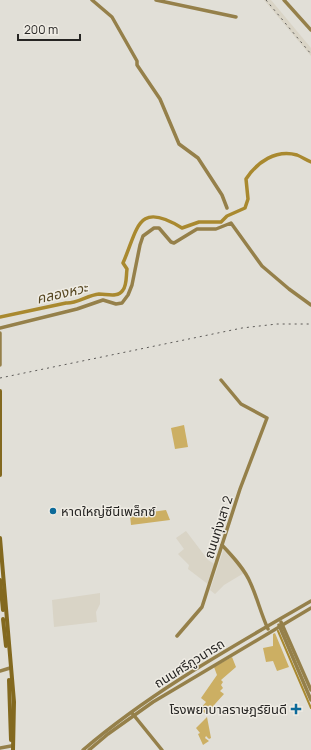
<svg xmlns="http://www.w3.org/2000/svg" width="311" height="750" viewBox="0 0 311 750" font-family="Manrope,'Noto Sans Thai',sans-serif">
  <rect width="100%" height="100%" fill="#e1dfd7"/>
  <g fill="#d9d4c6">
    <path d="M264,0H271L311,48V56Z"/>
    <path d="M186,531L208,560L216,565L209,585L188,569L189,565L178,554L184,549L176,538Z"/>
    <path d="M224,548L244,573L224,585L215,594L210,590Z"/>
    <path d="M100,593V604L96,612L97,622L54,627L52,600Z"/>
  </g>
  <g fill="#ccaf63">
    <path d="M184,425L188,447L175,449L171,428Z"/>
    <path d="M166,510L170,520L131,525L130,515Z"/>
    <path d="M275,633L289,667L277,671L273,661L266,662L263,648L273,646V634Z"/>
    <path d="M232,657L236,667L221,680L223,682L221,685L223,688L220,691L224,694L206,714L200,709L206,702L201,698L217,675L214,667Z"/>
    <path d="M207,717L211,738L209,739L206,736L205,738L209,741L203,745L198,734L200,733L196,728Z"/>
  </g>
  <g fill="none" stroke-linecap="round" stroke-linejoin="round">
    <path stroke="#a9892f" stroke-width="2" d="M278,631L311,708"/>
    <path stroke="#a9892f" stroke-width="3.5" d="M0,317L66,303C76,304 88,295 99,294C107,294 118,298 123,290C127,285 126,276 127,269L123,263C138,229 137,200 182,228L199,222H221L227,216L245,208L248,199L246,179C257,162 276,149 297,155C302,157 306,160 311,162"/>
    <g stroke="#95804a" stroke-width="3.5">
      <path d="M92,0L112,17L137,61V65L160,99L179,144L198,158L222,195L227,208"/>
      <path d="M156,0L236,17"/>
      <path d="M284,0L311,30"/>
      <path d="M0,328L77,309L103,300L116,304L122,303L128,295L132,285L140,245L143,236L154,228H159L171,242L174,243L197,229H216L231,223L262,266L289,289L311,305"/>
      <path d="M0,333V365"/>
      <path d="M222,545C232,556 244,568 250,582C257,597 261,614 268,629"/>
      <path d="M281,622L311,690"/>
      <path d="M279,625L311,700"/>
      <path d="M177,636L202,607L240,489L267,418L241,404L221,380"/>
      <path d="M0,671L10,668"/>
      <path d="M132,713L162,750"/>
      <path d="M0,748L11,746"/>
      <path d="M83,750C152,691 232,647 311,601"/>
      <path d="M89,750L108,734L153,702L311,608"/>
    </g>
    <g stroke="#83691f" stroke-width="4">
      <path d="M0,391V475"/>
      <path d="M0,538L14,702L13,750"/>
      <path d="M0,580L3,610"/>
      <path d="M3,619L6,646"/>
      <path d="M9,680L11,740"/>
    </g>
    <g stroke="#5c5a57" stroke-width="1" stroke-dasharray="2 4" stroke-linecap="butt">
      <path d="M266,0L311,54"/>
      <path d="M0,378L242,328L277,324H311"/>
    </g>
  </g>
  <g fill="#0c6a99" stroke="#efece4" stroke-width="1.5">
    <circle cx="53" cy="511" r="4"/>
    <path d="M294 703h4v4h4v4h-4v4h-4v-4h-4v-4h4z"/>
  </g>
  <g text-anchor="middle" stroke-width="3" stroke-linejoin="round" paint-order="stroke">
    <g font-size="13" fill="#262523" stroke="#efece4" text-anchor="start">
      <text x="61" y="516">หาดใหญ่ซีนีเพล็กซ์</text>
      <text x="287" y="714" text-anchor="end">โรงพยาบาลราษฎร์ยินดี</text>
    </g>
    <g font-size="13" fill="#262523" stroke="#efece4">
      <text transform="translate(218 527) rotate(-72)" y="5">ถนนทุ่งเสา 2</text>
      <text transform="translate(189 663) rotate(-32)" y="5">ถนนศรีภูวนารถ</text>
    </g>
    <g font-size="14" font-style="italic" fill="#564722" stroke="#efece4">
      <text transform="translate(62 293) rotate(-13)" y="5">คลองหวะ</text>
    </g>
  </g>
  <path d="M18 34v6h62v-6" fill="none" stroke="#262523" stroke-width="2"/>
  <text x="24" y="34" font-size="12" fill="#262523" stroke="#efece4" stroke-width="3" paint-order="stroke">200 m</text>
</svg>
